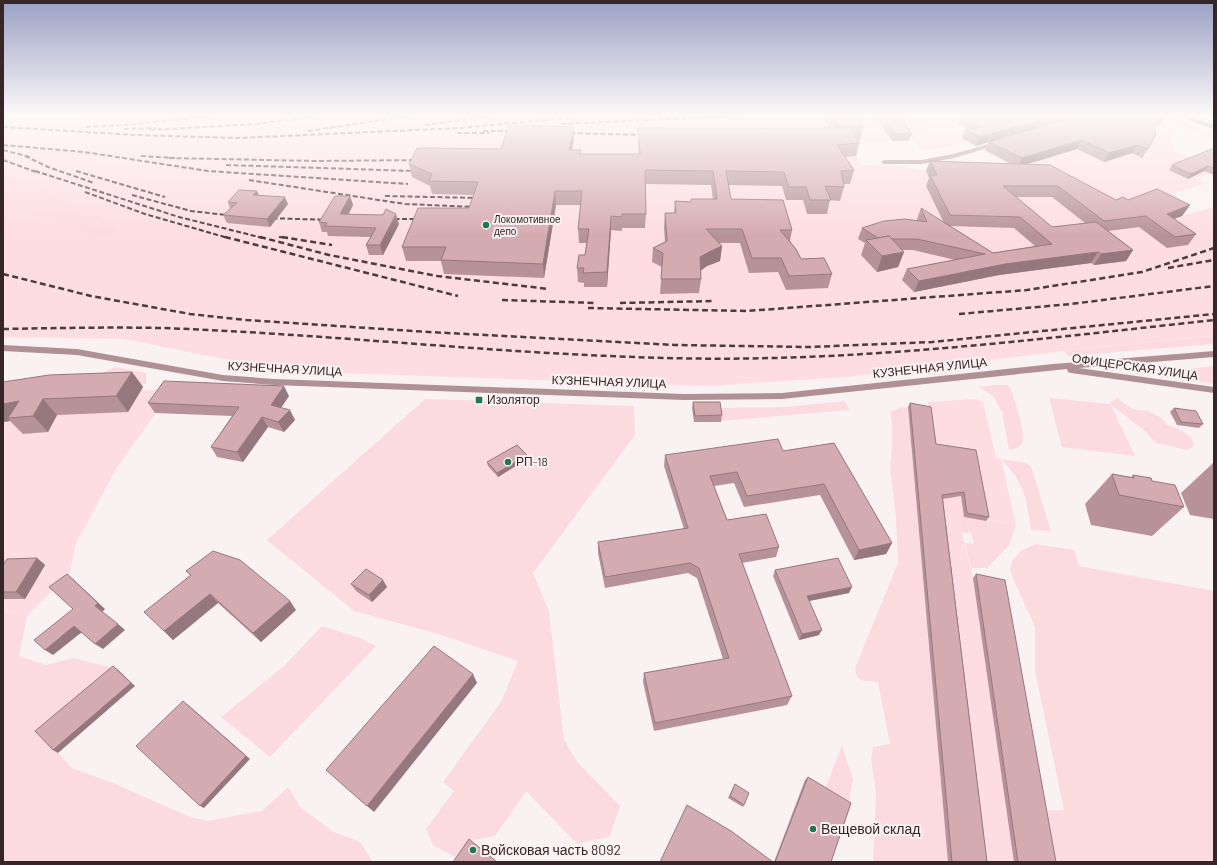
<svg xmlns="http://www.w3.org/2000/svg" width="1217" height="865" viewBox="0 0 1217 865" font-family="Barlow,sans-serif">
  <rect width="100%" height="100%" fill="#faf1f2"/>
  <g fill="#fddde2">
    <path d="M3,115H892L907,141H851L861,165L900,166L926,171L1015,168L984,152L1041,134L1147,115L1166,123L1174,151L1200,162L1192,165L1209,173L1196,178L1204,184L1151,200L1182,216L1214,207V336L1064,351L857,376L708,386L283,371L124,339L3,337Z"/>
    <path d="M898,115H1080L985,139L921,151Z"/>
    <path d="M143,387L142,390L171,391L116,469L75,545L70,573L27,616L3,612V400L62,391Z"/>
    <path d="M976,399L983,402L996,458L1001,459L1016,525L962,517V532L973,578L1002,583L1051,862H948L928,402Z"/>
  </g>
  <g fill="#fcdbe0">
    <path d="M898,115H918L932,132L990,128L973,142L966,143L959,139L930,143L923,135H910Z"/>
    <path d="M1148,115H1163L1214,133V139Z"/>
    <path d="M3,176L13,177L116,225V232L101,236L3,206Z"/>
    <path d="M1214,336V344L1068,356L1064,351Z"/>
    <path d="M1214,366V384L1158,376L1159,372Z"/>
    <path d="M116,367L146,373V384L116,385L97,377L108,370Z"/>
    <path d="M995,385H1007L1011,389C1014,400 1027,434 1022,443C1020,448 1014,449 1009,450L1002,412L993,396L978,387Z"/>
    <path d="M1118,397L1122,402L1133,409L1148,411L1162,418L1167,425L1179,429L1191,437L1194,446L1187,450L1156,443L1145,431L1111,405L1135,456L1062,447L1049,398L1110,404Z"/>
    <path d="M425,399L634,406L635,435L533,573L549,612L564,740L578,763L620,806L609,837L577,844L526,791L495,836L470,841L459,859L433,845L426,829L454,791L443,782L501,702L518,661L435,633L354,611L267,540Z"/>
    <path d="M845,401L849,410L721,421L718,408L787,407Z"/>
    <path d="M908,407L948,862H873L876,792L871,759L873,747L890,744L878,682L860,680L857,677L855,668L898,563L896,518L890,467L892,449V421L890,412L899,408Z"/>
    <path d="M1001,459L1025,463L1031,466L1051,531L1031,530C1026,497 1025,484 1001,459Z"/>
    <path d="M962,517L1016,525L1009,545L987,568H971L965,543L974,544L971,533L962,532Z"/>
    <path d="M1036,544L1074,550L1079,566L1214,591V862H1051L1042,811L1064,810L1035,671V627L1014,581L1010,569L1013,560L1021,551Z"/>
    <path d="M3,612L27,616L19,656L46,665L73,658L117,669L41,734L72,768L113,783L190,817L208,821L262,811L288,787L300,807L334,832L360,842L373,862H3Z"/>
    <path d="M322,626L357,637L376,646L270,757L221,717L284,666Z"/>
    <path d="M842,745L853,780L848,806L824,792Z"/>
  </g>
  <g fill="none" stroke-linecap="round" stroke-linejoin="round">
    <g fill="#ae9095" fill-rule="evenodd">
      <path d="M999,141L1002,143L1001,144L954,158L922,164H884L881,162L884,160H922L953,154Z"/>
      <path d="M3,345L77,349L223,375L274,379L684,394L782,393L1053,364L1214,351V357L1079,368L1214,387V393L1071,373L1068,372L1067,369L782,399L684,400L274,385L223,381L77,355L3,351Z"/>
    </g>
    <path fill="#704049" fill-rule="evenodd" d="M1175,115H1184L1214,125V129Z"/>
    <g stroke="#4b3b3d" stroke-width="2" stroke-dasharray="5 2.5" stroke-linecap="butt">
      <path d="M561,124L759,115"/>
      <path d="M425,125L498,115"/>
      <path d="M3,127L136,135L237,138L459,128L569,118"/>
      <path d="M86,127L125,125L223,115"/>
      <path d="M124,129L156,128"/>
      <path d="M150,130L256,124L328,115"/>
      <path d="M308,131L417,115"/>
      <path d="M483,131H519"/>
      <path d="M457,133H489"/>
      <path d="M563,133L649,135"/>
      <path d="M3,145L84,152L208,171L408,184"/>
      <path d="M3,150L30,157"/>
      <path d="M25,156L48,167L94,183"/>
      <path d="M141,156L175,158"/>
      <path d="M169,158L317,161L421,160"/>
      <path d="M3,160L39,173"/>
      <path d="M226,165L415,171"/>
      <path d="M35,171L179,217L263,238"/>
      <path d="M76,171L165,197"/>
      <path d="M249,180L405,204L476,207"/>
      <path d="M85,192L145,214L228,238"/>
      <path d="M132,195L191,211L235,216"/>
      <path d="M385,196L479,198"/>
      <path d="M265,218L331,220"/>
      <path d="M387,219H425"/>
      <path d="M279,237L288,238"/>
    </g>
    <g stroke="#4b3b3d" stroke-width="2.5" stroke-dasharray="6 3.5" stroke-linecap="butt">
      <path d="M225,237L458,296"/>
      <path d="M260,237L329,255L437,276L549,289"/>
      <path d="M282,237L332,245"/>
      <path d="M1168,268L1214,260"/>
      <path d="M3,274L91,296L190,314L246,320L429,332L675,345L809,347L932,342L1214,314"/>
      <path d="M502,300L596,303"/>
      <path d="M620,303L715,301"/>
      <path d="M588,308L747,311L1027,290L1142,272L1214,248"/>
      <path d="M959,314L1071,304L1214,286"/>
      <path d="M3,329C56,328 109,327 162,328C330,334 498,354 667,358C852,363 1030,340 1214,320"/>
    </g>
  </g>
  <g fill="#b79399" fill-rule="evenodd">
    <path d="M584,115H703L584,116Z"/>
    <path d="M822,115H856L864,126L860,140H858L859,143L856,156L845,157L854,170L850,184H843L844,187L840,201L830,200L827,214H807L803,200H786L782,186L728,185L731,199L792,230L790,241L801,259L832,274L828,288L786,290L778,272L749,273L740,243H719L722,246L720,261L707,266L701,270V279L699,293L660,294L662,267L652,262L653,248L665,242L664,227L665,213H674L675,201L691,202V199H713L711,185L645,184L646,214L645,228H622V231L611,230L607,287H584V283L578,282L577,268L585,255L587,243H579L578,229L581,205H556L544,278L444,274L441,261H406L402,247L469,208L473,195L432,194L430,186L412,177L409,164L501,149L574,139L572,150H581V154H639L638,141V128H829Z"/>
    <path d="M875,115H899L912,134L909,141H892Z"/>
    <path d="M958,115H1161L1165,116L1160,125L1155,127L1148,149L1142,158L1132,153L1104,162L1077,149L1027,164L1116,200H1128L1190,205L1182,216L1174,219L1196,234L1188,245L1167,248L1139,227L1108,231L1133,250L1126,261L1094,265L1091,263L999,275L914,292L902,280L907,269L955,260L913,250H902L904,252L898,267L877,272L861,255L865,243L858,239L862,228L917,221V219L921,208L944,223L926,186L929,178L926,171L930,161L1011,164L985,150L989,142L976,146L962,138L965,130L967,129L958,124L961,116ZM1016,197H1052L1085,223L1052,227ZM949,226L1014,228L1035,246L993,253Z"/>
    <path d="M1214,148V175L1204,171L1188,179L1169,170L1172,165Z"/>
    <path d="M260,196L288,204L270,227L227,223L223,215L230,209L228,202Z"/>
    <path d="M350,196L353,205L349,214L399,224L383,255H369L366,245L371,237L328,236L327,232H322L319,222Z"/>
    <path d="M132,372L143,387L128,412L57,415L48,432L23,434L10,421L3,422V382Z"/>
    <path d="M289,396L281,408L295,420L284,432L268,427L243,462L217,457L211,447L232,416L155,413L148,403Z"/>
    <path d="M693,402L722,415L721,422H694L692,408Z"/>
    <path d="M910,403L936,444L989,517L986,521L964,517L961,496L943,499L987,862H948L908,407Z"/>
    <path d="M1174,408L1203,424L1199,428L1177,425L1170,412Z"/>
    <path d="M834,443L892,543L886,554L854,560L820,495L744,507L734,483L714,486L727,520L779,547L776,557L742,563L792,696L787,705L654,731L643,682L644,673L723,659L697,578L688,573L605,588L598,553V542L684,529L664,466L665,455L783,451Z"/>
    <path d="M527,455V459L498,477L488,466L487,462Z"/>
    <path d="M1213,463H1214V519L1190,515L1181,493Z"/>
    <path d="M1112,474L1131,477L1133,475L1152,481L1184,507L1152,536L1091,525L1085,504Z"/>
    <path d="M37,558L45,565L25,599H3V565Z"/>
    <path d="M775,570L849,593L809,601L819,635L799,640L773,576Z"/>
    <path d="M186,571L296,610L261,642L218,603L173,640L164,631L190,575Z"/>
    <path d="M976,574L1056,862H1014L973,578Z"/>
    <path d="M351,584L387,587L372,602L356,591Z"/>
    <path d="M808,777L831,862H774L805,780Z"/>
    <path d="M735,784L744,805L743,807L728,798Z"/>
  </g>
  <g fill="#95787d">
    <path d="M1060,115H1085L989,142L976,146L980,137Z"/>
    <path d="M1165,116L1160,125L1148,129L1153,121Z"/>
    <path d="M574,127V139L570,163L569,150Z"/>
    <path d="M1082,140L1077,149L1018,167L1022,158Z"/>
    <path d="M1137,145L1132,153L1104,162L1109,153Z"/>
    <path d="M1208,166L1204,171L1188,179L1191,174Z"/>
    <path d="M257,191L260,198L253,195Z"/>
    <path d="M555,191L556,205L544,278L543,264Z"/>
    <path d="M350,196L353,205L343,223L340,214Z"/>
    <path d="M285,197L288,204L270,227L267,219Z"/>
    <path d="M1190,205L1182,216L1159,224L1167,214Z"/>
    <path d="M396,214L399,224L383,255L380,245Z"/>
    <path d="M611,216V230L607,287V272Z"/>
    <path d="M722,246L720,261L707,266L699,272L700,257L709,252Z"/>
    <path d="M1133,250L1126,261L1094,265L1101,254Z"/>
    <path d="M904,252L898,267L877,272L882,256Z"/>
    <path d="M1098,252L1091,263L999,275L914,292L919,281L1005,264Z"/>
    <path d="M132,372L143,387L128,412L116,396Z"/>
    <path d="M284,386L289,396L276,415L271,405Z"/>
    <path d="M43,399L57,415L48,432L33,416Z"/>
    <path d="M19,401L8,418L10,421L3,422V404Z"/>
    <path d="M290,410L295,420L284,432L278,422Z"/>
    <path d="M262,417L268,427L243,462L237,452Z"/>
    <path d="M527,455V459L498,477L497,473Z"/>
    <path d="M892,543L886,554L854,560L859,550Z"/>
    <path d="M37,558L45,565L25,599L16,592Z"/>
    <path d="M67,574L74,580L105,609L102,612L95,606Z"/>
    <path d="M383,580L387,587L372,602L369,595Z"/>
    <path d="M852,587L849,593L804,602L807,596Z"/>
    <path d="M210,594L218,603L173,640L164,631Z"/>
    <path d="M290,601L296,610L261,642L253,633Z"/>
    <path d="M118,624L125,630L103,649L95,644Z"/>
    <path d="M74,626L82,632L53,655L45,650Z"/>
    <path d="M822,630L819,635L799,640L802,634Z"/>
    <path d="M113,666L117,669L135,686L58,753L53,750Z"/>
    <path d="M473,674L477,683L374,812L367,806Z"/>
    <path d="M187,704L250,759L204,808L200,806Z"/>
  </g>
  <g fill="#d5abb2" stroke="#95787d">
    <path d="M832,115H856L864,126L839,127Z"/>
    <path d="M882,115H899L912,134H894Z"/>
    <path d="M961,115H1060L980,137L965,130L981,127Z"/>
    <path d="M1081,115H1161L1165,116L1153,121L1156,134L1148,149L1137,145L1109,153L1082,140L1022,158L989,142Z"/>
    <path d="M509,125L574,127L569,150H581L580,154H640L638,128H851L859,143L837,145L854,170L841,171L844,187L825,186L831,200H810L806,187H789L784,172L726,171L731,199L783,200L792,230H780L796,249L801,259L824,258L832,274L789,276L781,258H752L742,229H706L722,246L709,252L700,257L701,279H661L663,253L653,248L667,241L665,213H676L675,201L691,202V199H717L713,171L645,170L646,214H622V217L611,216L607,272L583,273L584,268H577L579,255H585L589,229H578L582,191H555L543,264L441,260L446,247H402L418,208H469L478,182L429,181L432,174L409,164L417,148L501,149Z"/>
    <path d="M1214,148V168L1208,166L1191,174L1172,165Z"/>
    <path d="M930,161L1050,165L1116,200L1123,197L1128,200L1157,189L1190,205L1167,214L1196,234L1175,237L1146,216L1104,221L1058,186H1003L1052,227L1096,222L1133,250L1101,254L1098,252L1005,264L919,281L907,269L985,254L917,239H891L889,236L878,238L862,228L884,221L905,219L927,222L921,208L993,253L1052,244L1020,217L950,215L930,175H937Z"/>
    <path d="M239,190L257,191L253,195L285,197L267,219L223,215L237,203L228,202Z"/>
    <path d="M335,196H350L340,214L383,215L386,209L396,214L380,245H366L376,228L325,226L327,223L319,222Z"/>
    <path d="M889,236L904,252L882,256L866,240Z"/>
    <path d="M132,372L116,396L43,399L33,416L8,418L19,401L3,404V382L49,375Z"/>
    <path d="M164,381L284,386L271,405L290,410L278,422L262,417L237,452L211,447L239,407L148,403Z"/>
    <path d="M693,402H720L722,415L695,416Z"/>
    <path d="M910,403L931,407L936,444L976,450L989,517L967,513L964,492L942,495L987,862H952Z"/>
    <path d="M1174,408L1196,411L1203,424L1181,422Z"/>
    <path d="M778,439L783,451L834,443L892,543L859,550L824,484L747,496L737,472L710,476L727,520L766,514L779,547L739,554L792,696L655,723L644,673L729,658L699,568L690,563L605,577L598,542L688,528L665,455Z"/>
    <path d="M517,445L527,455L497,473L487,462Z"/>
    <path d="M1112,474L1134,478L1133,475L1151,478L1152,481L1175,485L1184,507L1119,495Z"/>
    <path d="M213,551L240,560L290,601L253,633L210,594L164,631L144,612L191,575L186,571Z"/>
    <path d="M37,558L16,592H3V565L7,559Z"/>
    <path d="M838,558L852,587L807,596L822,630L802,634L775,570Z"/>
    <path d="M366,569L383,580L369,595L351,584Z"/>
    <path d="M67,574L98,603L95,606L118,624L95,644L74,626L45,650L34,640L73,609L49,587Z"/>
    <path d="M976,574L1005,580L1056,862H1018Z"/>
    <path d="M434,646L473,674L367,806L326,770Z"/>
    <path d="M113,666L131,683L53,750L35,731Z"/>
    <path d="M183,701L246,756L200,806L136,746Z"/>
    <path d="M808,777L851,803L831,862H775Z"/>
    <path d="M735,784L749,793L744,805L730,796Z"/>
    <path d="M687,805L731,831L773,862H660Z"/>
    <path d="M469,839L497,862H453Z"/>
  </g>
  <linearGradient id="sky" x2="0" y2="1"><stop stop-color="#99a0c4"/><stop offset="0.49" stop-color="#fdf9f9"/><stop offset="1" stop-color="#fdf9f9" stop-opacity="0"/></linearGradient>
  <rect width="1217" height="236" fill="url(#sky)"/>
  <g fill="#20794e" stroke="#faf1f2" stroke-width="1.5">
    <circle cx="486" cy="225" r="4"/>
    <rect x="475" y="396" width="8" height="8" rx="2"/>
    <circle cx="508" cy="462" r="4"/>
    <circle cx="813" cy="829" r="4"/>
    <circle cx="473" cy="850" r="4"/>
  </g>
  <g text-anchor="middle" stroke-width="4" stroke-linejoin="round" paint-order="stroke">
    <g font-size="10" fill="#362628" stroke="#faf1f2" text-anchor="start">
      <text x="494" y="223">Локомотивное<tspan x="494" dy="12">депо</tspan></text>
    </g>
    <g font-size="12" fill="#362628" stroke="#faf1f2">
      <text transform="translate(1135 367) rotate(8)" y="4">ОФИЦЕРСКАЯ УЛИЦА</text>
      <text transform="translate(930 368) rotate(-6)" y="4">КУЗНЕЧНАЯ УЛИЦА</text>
      <text transform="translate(285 369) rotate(3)" y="4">КУЗНЕЧНАЯ УЛИЦА</text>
      <text transform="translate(609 382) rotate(2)" y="4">КУЗНЕЧНАЯ УЛИЦА</text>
    </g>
    <g font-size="12" fill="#362628" stroke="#faf1f2" text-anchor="start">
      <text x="487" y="404">Изолятор</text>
      <text x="516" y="466">РП-18</text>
    </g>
    <g font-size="14" fill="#362628" stroke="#faf1f2" text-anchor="start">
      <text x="821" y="834">Вещевой склад</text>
      <text x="481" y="855">Войсковая часть 8092</text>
    </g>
  </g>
  <rect width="1217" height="865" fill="none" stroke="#362628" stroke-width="8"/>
</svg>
